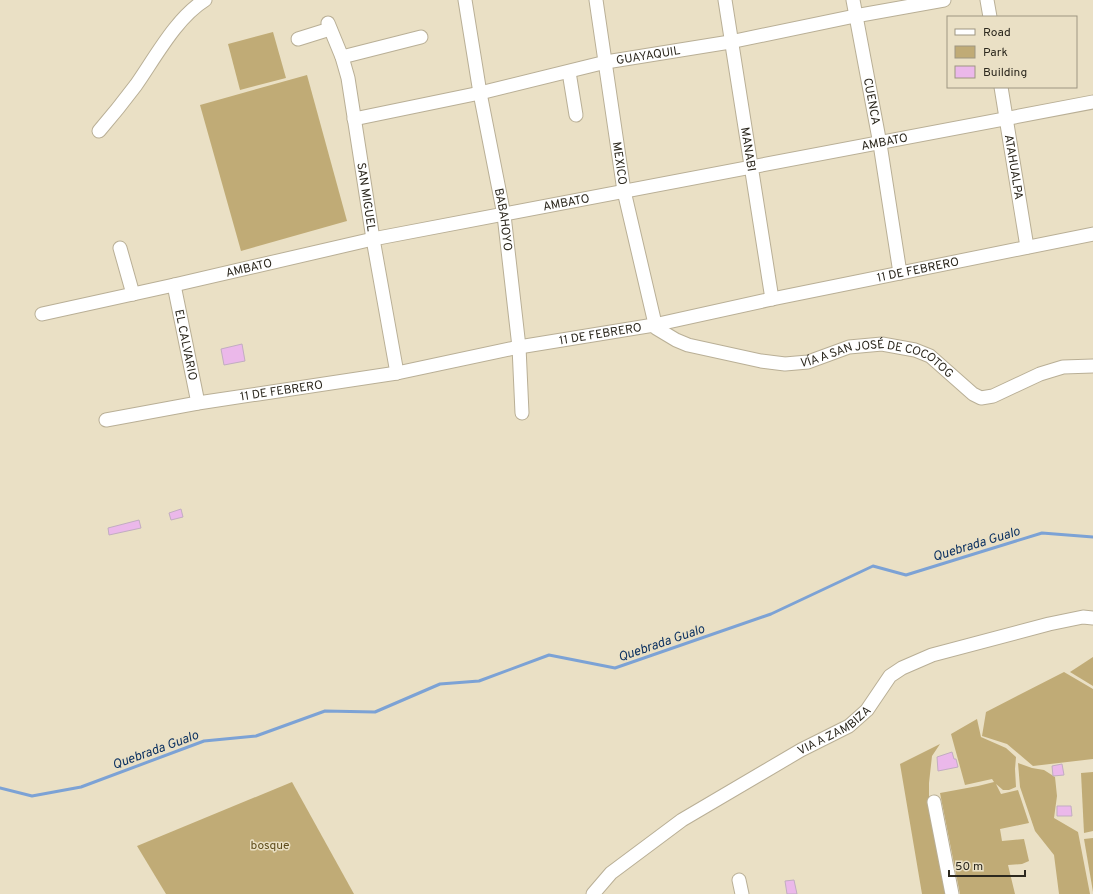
<svg xmlns="http://www.w3.org/2000/svg" width="1093" height="894" viewBox="0 0 1093 894" font-family="Overpass,sans-serif">
  <rect width="100%" height="100%" fill="#eae0c5"/>
  <g fill="#c0ab76">
    <path d="M273,32L286,78L240,90L228,44Z"/>
    <path d="M307,75L347,221L241,251L200,105Z"/>
    <path d="M1093,657V686L1070,672Z"/>
    <path d="M1064,672L1093,689V759L1033,766L1007,744L982,736L986,712Z"/>
    <path d="M977,719L981,737L1006,748L1016,757L1015,769L1016,787L1009,790H1003L996,784L1001,794L1018,790L1029,823L1000,829L1002,841L1024,839L1029,861L1022,864L1008,865L1015,894H960L940,793L978,786L994,782L992,779L965,785L951,734Z"/>
    <path d="M940,744L932,756L929,783V806L947,894H922L900,764Z"/>
    <path d="M1018,763L1032,768L1044,770L1055,777L1057,796L1054,818L1078,832L1090,894H1059L1054,855L1035,831L1020,787Z"/>
    <path d="M1093,772V831L1084,833L1081,773Z"/>
    <path d="M292,782L354,894H166L137,846Z"/>
    <path d="M1093,838V892L1084,839Z"/>
  </g>
  <g fill="none" stroke-linecap="round" stroke-linejoin="round">
    <path stroke="#7ca2d5" stroke-width="3" d="M0,788L32,796L81,787L204,741L256,736L325,711L375,712L440,684L479,681L549,655L615,668L771,614L873,566L906,575L1042,533L1093,537"/>
  </g>
  <g fill="#ebb8ea" stroke="#c2adc1">
    <path d="M242,344L245,361L224,365L221,349Z"/>
    <path d="M181,509L183,517L171,520L169,513Z"/>
    <path d="M139,520L141,528L109,535L108,528Z"/>
    <path d="M952,752L954,759H956L958,767L938,771L937,757Z"/>
    <path d="M1062,764L1064,775L1053,776L1052,766Z"/>
    <path d="M1057,806H1071L1072,816H1057Z"/>
    <path d="M794,880L797,894H787L785,881Z"/>
  </g>
  <g fill="none" stroke-linecap="round" stroke-linejoin="round">
    <defs>
      <g id="minor">
        <path id="s1" d="M465,0L480,93L504,215L519,347L522,413"/>
        <path id="s2" d="M596,0L624,191L656,328L676,340L688,345L761,361L785,364L808,362L849,347L882,344L915,350L930,356L973,394L981,398L993,396L1040,374L1063,367L1093,366"/>
        <path id="s3" d="M725,0L772,299"/>
        <path id="s4" d="M853,0L880,144L900,273"/>
        <path d="M987,0L990,17"/>
        <path id="s5" d="M328,23L342,57L348,78L373,239L397,373"/>
        <path d="M298,39L330,29"/>
        <path d="M342,57L421,37"/>
        <path d="M569,72L576,115"/>
        <path id="s6" d="M1001,87L1027,247"/>
        <path id="s7" d="M354,119L480,93L606,62L730,42L855,16L944,0"/>
        <path d="M99,131C112,116 124,101 136,85C155,58 176,18 205,0"/>
        <path d="M120,248L133,294"/>
        <path id="s8" d="M174,285L198,403"/>
        <path id="s9" d="M42,314L174,285L373,239L1093,102"/>
        <path id="s10" d="M106,420L198,403L397,373L519,347L654,325L772,299L1093,234"/>
        <path d="M934,802L952,894"/>
        <path d="M739,880L742,894"/>
        <path id="s11" d="M593,894L611,873L682,820L801,750L849,726L867,710L890,676L902,668L932,655L1049,624L1083,617L1093,618"/>
      </g>
    </defs>
    <use href="#minor" stroke="#b9af96" stroke-width="15"/>
    <use href="#minor" stroke="#fff" stroke-width="13"/>
  </g>
  <g text-anchor="middle" stroke-width="3" stroke-linejoin="round" paint-order="stroke">
    <g font-size="12" fill="#2c281e" stroke="#eae0c5">
      <text dy="4" stroke="none"><textPath href="#s7" startOffset="301">GUAYAQUIL</textPath></text>
      <text dy="4" stroke="none"><textPath href="#s4" startOffset="103">CUENCA</textPath></text>
      <text dy="4" stroke="none"><textPath href="#s9" startOffset="860">AMBATO</textPath></text>
      <text dy="4" stroke="none"><textPath href="#s3" startOffset="151">MANABI</textPath></text>
      <text dy="4" stroke="none"><textPath href="#s2" startOffset="165">MEXICO</textPath></text>
      <text dy="4" stroke="none"><textPath href="#s6" startOffset="81">ATAHUALPA</textPath></text>
      <text dy="4" stroke="none"><textPath href="#s5" startOffset="179">SAN MIGUEL</textPath></text>
      <text dy="4" stroke="none"><textPath href="#s9" startOffset="536">AMBATO</textPath></text>
      <text dy="4" stroke="none"><textPath href="#s1" startOffset="223">BABAHOYO</textPath></text>
      <text dy="4" stroke="none"><textPath href="#s9" startOffset="212">AMBATO</textPath></text>
      <text dy="4" stroke="none"><textPath href="#s10" startOffset="826">11 DE FEBRERO</textPath></text>
      <text dy="4" stroke="none"><textPath href="#s10" startOffset="502">11 DE FEBRERO</textPath></text>
      <text dy="4" stroke="none"><textPath href="#s8" startOffset="61">EL CALVARIO</textPath></text>
      <text dy="4" stroke="none"><textPath href="#s2" startOffset="566">VÍA A SAN JOSÉ DE COCOTOG</textPath></text>
      <text dy="4" stroke="none"><textPath href="#s10" startOffset="178">11 DE FEBRERO</textPath></text>
      <text dy="4" stroke="none"><textPath href="#s11" startOffset="293">VIA A ZAMBIZA</textPath></text>
    </g>
    <g font-size="12" fill="#5f4d1c" stroke="#eae0c5">
      <text x="270" y="849">bosque</text>
    </g>
    <g font-size="13" font-style="italic" fill="#0d3261" stroke="#eae0c5">
      <text transform="translate(976 543) rotate(-17)" y="5">Quebrada Gualo</text>
      <text transform="translate(661 642) rotate(-19)" y="5">Quebrada Gualo</text>
      <text transform="translate(155 749) rotate(-20)" y="5">Quebrada Gualo</text>
    </g>
  </g>
  <rect x="947" y="16" width="130" height="72" fill="#eae0c5" stroke="#9e9682"/>
  <rect x="955" y="29" width="20" height="6" fill="#ffffff" stroke="#9e9682"/>
  <text x="983" y="36" font-size="12" fill="#2c281e">Road</text>
  <rect x="955" y="46" width="20" height="12" fill="#c0ab76" stroke="#9e9682"/>
  <text x="983" y="56" font-size="12" fill="#2c281e">Park</text>
  <rect x="955" y="66" width="20" height="12" fill="#ebb8ea" stroke="#9e9682"/>
  <text x="983" y="76" font-size="12" fill="#2c281e">Building</text>
  <path d="M949 870v6h76v-6" fill="none" stroke="#2c281e" stroke-width="2"/>
  <text x="955" y="870" font-size="12" fill="#2c281e" stroke="#eae0c5" stroke-width="3" paint-order="stroke">50 m</text>
</svg>
